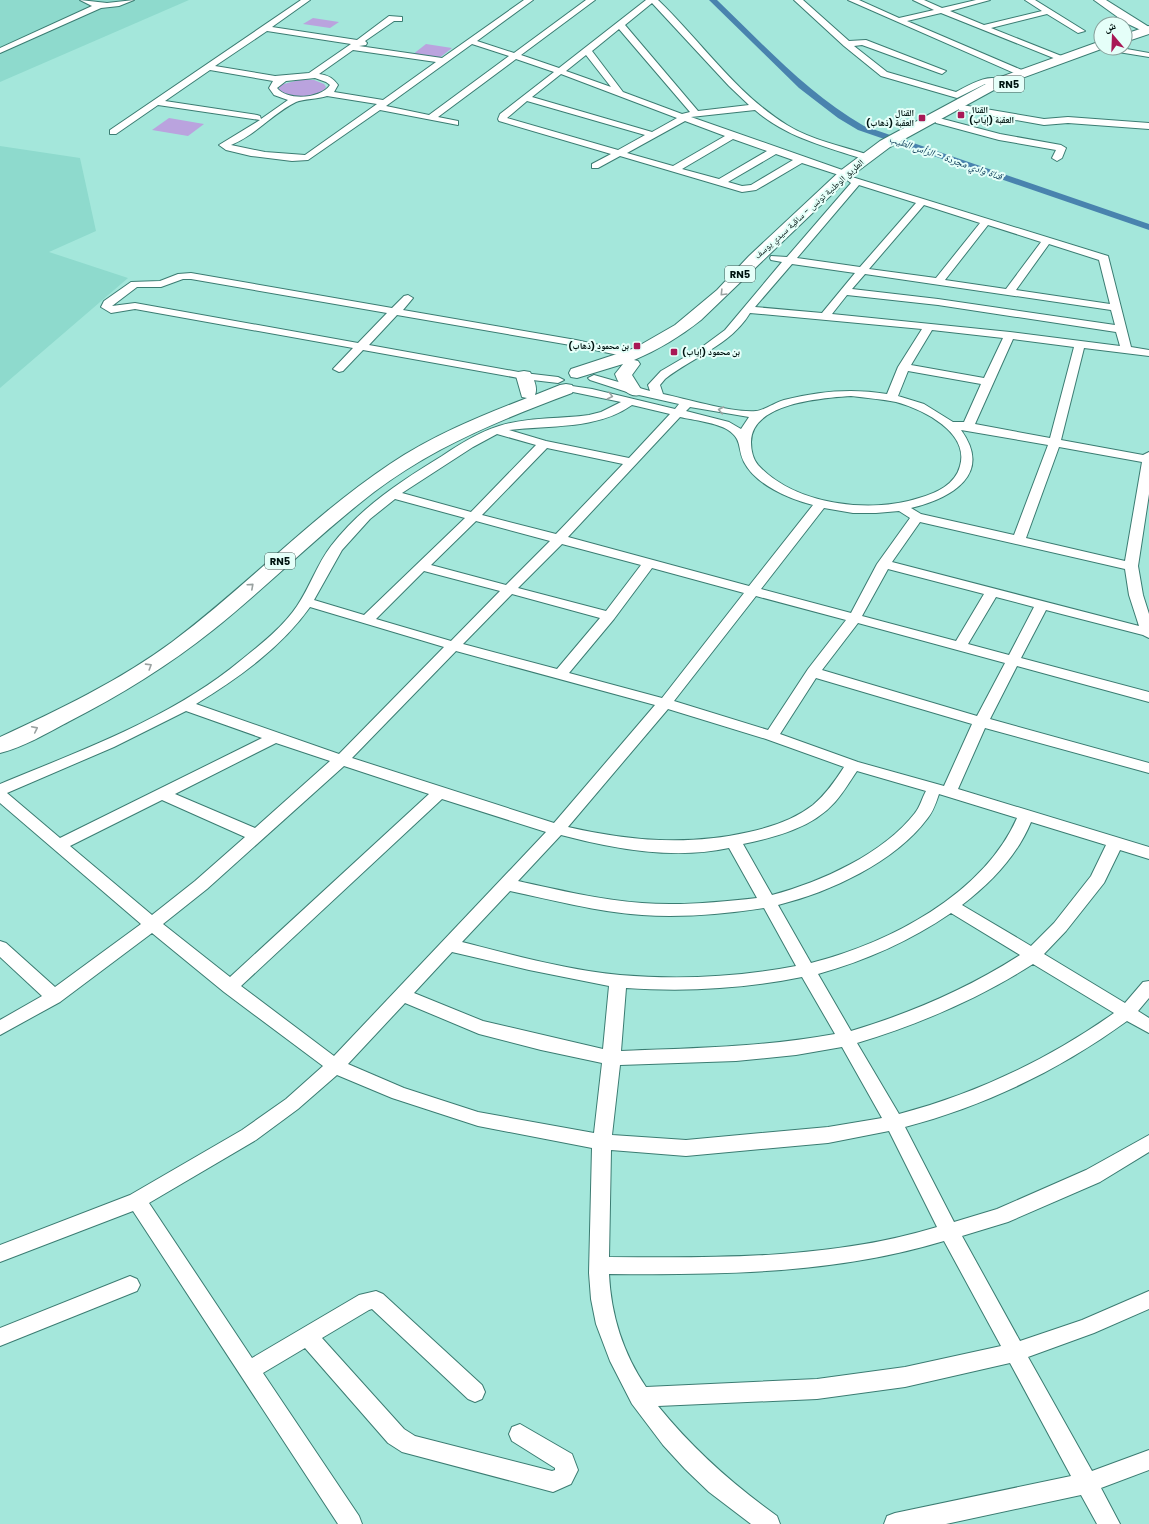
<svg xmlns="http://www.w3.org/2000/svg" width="1149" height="1524" viewBox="0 0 1149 1524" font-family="Poppins,'Noto Naskh Arabic',sans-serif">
  <rect width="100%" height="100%" fill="#a4e7db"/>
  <g fill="#8edacd">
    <path d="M0,0H189L0,82Z"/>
    <path d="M0,146L80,158L96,231L49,252L128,278L0,388Z"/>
  </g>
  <g fill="#baa3de">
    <path d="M313,18L339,22L330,28L303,24Z"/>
    <path d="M426,44L452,48L438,59L412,55Z"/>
    <path d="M299,80H314L324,84L326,87L325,89C311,102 293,97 278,91L280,85Z"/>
    <path d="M169,118L204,124L188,136L152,130Z"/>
  </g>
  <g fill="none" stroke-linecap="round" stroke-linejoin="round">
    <path fill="#4983ae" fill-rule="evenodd" d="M709,0H717C764,45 807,93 864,126L1149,224V230L858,130L838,118L799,88Z"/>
    <defs>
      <g id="minor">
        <path d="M80,0L107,3L134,0L119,6L101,8L0,53V48L92,6Z"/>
        <path d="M301,0H310L272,27L357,40L389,16L402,17V21H394L365,41L367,43L366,45L359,46L442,58L524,0H533L477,41L514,53L586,0H595L521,55L559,68L646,0H658C701,41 735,93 787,125C811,140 842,146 869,155L871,157L869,159H863C824,146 786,137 755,110L691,117L848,172V176H842L802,163L756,190L742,192L620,156L598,168H592V164L611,154L499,121L498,119L500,114L554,72L516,59L438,117L458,121V125L380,110L308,160L292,161L251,156L226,150L219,145L260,120L158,105L116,134H110V130ZM652,3L729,86L749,105L698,111L625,25ZM619,29L690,112L682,114L623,92L592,51ZM267,31L351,44L309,73L275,76L215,66ZM472,44L509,56L429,115L386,106ZM353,50L436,62L383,100L334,92L338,85C333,78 328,75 319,74ZM586,55L611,87L566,71ZM210,70L273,81L269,88L274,95L288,100L261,119L260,116L257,115L165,101ZM561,74L677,118L652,132L532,97ZM315,78L326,82L330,85C321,99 287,101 277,88L286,81ZM327,96L377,104L305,155L265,152L231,145C256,135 273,113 296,102C303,99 318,99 327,96ZM527,101L645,135L618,150L507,118ZM685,121L725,136L673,166L627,153ZM733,139L767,151L719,179L682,169ZM776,154L793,160L751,185L742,186L728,182Z"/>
        <path d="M794,0H803L849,41L866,40L946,71L942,74L939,73L862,45L854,46L887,72L956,92C968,86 991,71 1003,82L999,85L985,84L957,98L881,76L844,46Z"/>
        <path d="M848,0H859L899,18L934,10L913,0H924L942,8L976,0H990L950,11L984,25L1042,11L1025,0H1035L1085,31L1078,33L1047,14L991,28L1064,57L1065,59L1061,61L941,13L907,21L1024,71V75L1021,76Z"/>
        <path d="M1102,48H1121L1149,53V57L1106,50Z"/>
        <path d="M962,105L1044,119L1068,117L1149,123V129L1068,123L1044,125L959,110V106Z"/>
        <path d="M939,118L1000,134L1061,145L1066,148L1062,158L1057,161L1052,158L1056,150L999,140L936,123L935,121Z"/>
        <path d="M852,177L1108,256L1131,347L1149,350V356L1084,348L1061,440L1143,455L1149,452V494L1138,566L1143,595L1149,614V638L1143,635L1046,610L1021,658L1149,692V702L1017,666L990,719L1149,763V773L985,728L958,789L1149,847V859L1120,850L1104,883L1066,931L1044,954L1125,1003L1143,982L1149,981V998L1138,1011L1149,1018V1033L1127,1021C1061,1069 985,1106 905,1127L954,1222L997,1209L1086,1170L1149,1135V1152L1100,1182L1008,1222L962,1236L1020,1341L1082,1320L1149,1291V1309L1094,1333L1028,1357L1092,1471L1149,1450V1470L1101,1488L1120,1524H1097L1081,1495L946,1524H884L887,1516L895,1513L1071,1476L1010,1363L905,1387L817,1399L658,1406C693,1449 732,1484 777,1516L780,1524H751L709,1492L685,1469L663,1445L632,1404L610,1361L596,1324L591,1299L589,1273L592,1148L478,1126L392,1098L337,1075L298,1109L256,1140L149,1203L252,1358L359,1295L376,1291L383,1294L482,1385L485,1392L482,1399L475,1402L468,1399L372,1309L369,1310L322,1338L404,1429L415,1436L552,1471L555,1470V1468L512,1441L509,1434L512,1427L520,1424L572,1454L578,1470L571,1484L553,1492L402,1452L388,1443L305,1348L263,1373L359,1516L362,1524H338L133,1211L0,1262V1245L130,1195L242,1130L286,1099L323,1066L224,992L152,933L60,1002L0,1035V1020L42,996L0,957V941L6,943L55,987L141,924L0,803V784C82,750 171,718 240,661C260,645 283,627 297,606C310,587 317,564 331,546C361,507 401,481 442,456C460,444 479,432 499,426C528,417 560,419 589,415L601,412L621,402L568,391L566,389L572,386L592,389L675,409L679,404L630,393L590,380L588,378L594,375L650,391L648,385L661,371L702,347L725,330L782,262L771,260L770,258L771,256L787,257L851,183L847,180ZM859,185L916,203L860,267L797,258ZM924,205L980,223L936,278L869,269ZM988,225L1041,242L1006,289L945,280ZM1049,244L1099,260L1110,304L1016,290ZM792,264L855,273L822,313L755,307ZM865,274L1111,310L1115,325L938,299L852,289ZM847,295L938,305L1116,332L1120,346L1010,332L832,314ZM750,313L922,329L898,367L887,394C852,388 819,391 784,400C776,402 763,411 756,411C733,413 687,399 663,394L660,385L665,379C694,356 730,346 750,313ZM932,330L1003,338L984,378L911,365ZM1013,339L1074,347L1050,438L975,424ZM908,371L981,384L964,422H953L924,404L898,396ZM851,396C866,398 881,399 896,402C922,409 970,432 960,466C955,485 936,493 919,498C870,514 795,505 758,465C753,459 751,450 751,442C751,403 822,398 851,396ZM632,405L670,414L629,458L546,441L509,430C550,425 597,430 632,405ZM690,407L749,417L741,429L729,422L686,411ZM680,417C693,420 718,423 728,430C743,440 737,448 744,462C756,485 789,499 813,505L749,586L568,537ZM961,430L1048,445L1014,535L921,514L911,508C952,498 993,474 961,430ZM497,434L536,445L471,512L402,493L473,447ZM1059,447L1142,462L1125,561L1026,538ZM547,448L623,464L556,534L482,515ZM395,499L465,518L364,615L314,600L342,550L370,519ZM824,508L853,513H876L899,511L910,518L877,564L851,613L761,589ZM476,521L550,541L506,585L431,565ZM920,522L1125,569L1129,595L1139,626L892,562ZM562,544L641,565L606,611L518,588ZM652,568L744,593L662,698L569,673L614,619ZM888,569L984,594L956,641L862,616ZM424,571L500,591L451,641L376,619ZM512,594L600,618L557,669L463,644ZM756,596L846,620L808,669L768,730L674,701ZM996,597L1034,607L1009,655L968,644ZM310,607L444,647L339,754L196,704C238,678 281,648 310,607ZM858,623L1005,663L977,716L822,670ZM456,651L655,705L554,823L352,758ZM816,678L972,724L944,786L858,762L780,734ZM668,709L766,739L844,767C835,781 826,794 813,805C795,819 772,827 749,832C688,846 629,841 568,827ZM186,711L262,738L60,838L7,793L114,747ZM276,743L330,761L255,828L175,794ZM344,766L429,794L230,977L163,924L207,889ZM857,771L926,791C922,798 920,807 915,813C883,854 821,882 772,895L743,844C776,837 812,828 835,802C844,792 850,781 857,771ZM939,794L1017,818C983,895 889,943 811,963L778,905C830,892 895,862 927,819C933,812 936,803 939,794ZM442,799L546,832L334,1056L241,986ZM162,800L245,837L195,881L152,915L70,846ZM1031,822L1106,845L1091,876L1054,923L1031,946L962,905C991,883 1017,856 1031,822ZM561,835C614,849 674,860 729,848L757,898C720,902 679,906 642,903C600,900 559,890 518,881ZM510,891C553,900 597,912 642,915C680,918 725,914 764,908L796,966C739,977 678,980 620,975C567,970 513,955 462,942ZM951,913L1020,955C967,989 911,1013 851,1031L818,974C865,961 910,941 951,913ZM452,952L529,970L609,986L603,1049L483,1021L414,993ZM1033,964L1114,1013C1049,1059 975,1094 899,1114L857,1043C920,1024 978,999 1033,964ZM802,977L835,1034C764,1047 693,1048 621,1051L626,988C685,992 744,989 802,977ZM405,1003L479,1034L541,1050L602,1063L594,1133L478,1112L404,1088L348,1064ZM842,1047L882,1118L828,1127L686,1140L612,1135L620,1065L736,1061L796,1055ZM889,1131L937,1227C832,1259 719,1258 609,1257L611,1150L686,1156L828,1143ZM944,1241L1001,1346L905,1367L817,1379L646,1387C623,1353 611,1315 609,1274C722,1275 836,1274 944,1241Z"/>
        <path d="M191,273L392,308L404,296L408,295L413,298L403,310L576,340L636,353L638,355L632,358L576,346L397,315L369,345L524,373L558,377L564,380L558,383L524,379L363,350L343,371L339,372L333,369L353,348L135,309L111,313L101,307L104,301L131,282L160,281L178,274ZM183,279H191L387,313L358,343L135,303L112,306L137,287H161Z"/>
        <path d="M130,1276L137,1279L140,1285L137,1291L0,1346V1328Z"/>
      </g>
      <path id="tertiary" d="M1094,0H1106L1149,27V34L1126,23Z"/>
      <g id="trunk">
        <path d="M1149,26V34L1125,42V34Z"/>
        <path d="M1101,41V48H1104L1003,85L890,147L850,177L701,320C681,336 658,350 634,360L638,361L640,364L632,375L642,391L640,395C627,398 619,385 615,374L623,364L577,378L571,377L569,373L571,369L635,348L675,325L717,290L749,256L840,171L880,141L995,79Z"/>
        <path d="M524,371L530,372C534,379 538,388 535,395L560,385L566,384L572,385L574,389L572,393C502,419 433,447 374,492C318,535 268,586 213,630C168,666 119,696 68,722C47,733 24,747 0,753V737C59,710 119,681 172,642C247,586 312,516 390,464C432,436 480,416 527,398L522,397L516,376L518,372Z"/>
      </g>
    </defs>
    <use href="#minor" stroke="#3b7c72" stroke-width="2"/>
    <use href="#tertiary" stroke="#3b7c72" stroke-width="2"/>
    <use href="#trunk" stroke="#3b7c72" stroke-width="2"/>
    <use href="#minor" fill="#fff" fill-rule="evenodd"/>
    <use href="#tertiary" fill="#fff" fill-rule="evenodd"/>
    <use href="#trunk" fill="#fff" fill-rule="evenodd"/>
  </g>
  <defs><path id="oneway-chevron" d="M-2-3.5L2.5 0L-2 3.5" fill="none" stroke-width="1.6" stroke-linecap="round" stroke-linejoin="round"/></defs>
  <g stroke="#99a1a0">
    <use href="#oneway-chevron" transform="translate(723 293) rotate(134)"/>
    <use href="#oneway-chevron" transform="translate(610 396) rotate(14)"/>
    <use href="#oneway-chevron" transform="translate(721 410) rotate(-168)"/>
    <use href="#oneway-chevron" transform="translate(251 586) rotate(-42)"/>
    <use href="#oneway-chevron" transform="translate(149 666) rotate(-32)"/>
    <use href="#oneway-chevron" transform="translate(35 729) rotate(-26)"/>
  </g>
  <g fill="#a81856" stroke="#e5fff9" stroke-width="1.5">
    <rect x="957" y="111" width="8" height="8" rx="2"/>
    <rect x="918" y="114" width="8" height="8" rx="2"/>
    <rect x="633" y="342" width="8" height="8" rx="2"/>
    <rect x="670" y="348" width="8" height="8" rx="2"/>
  </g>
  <g text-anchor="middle" stroke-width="4" stroke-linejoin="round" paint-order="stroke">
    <g font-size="9" font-weight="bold" fill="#001411" stroke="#e5fff9" text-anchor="start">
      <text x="969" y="113">القنال<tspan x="969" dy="10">العقبة (إياب)</tspan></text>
      <text x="914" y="116" text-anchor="end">القنال<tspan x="914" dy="10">العقبة (ذهاب)</tspan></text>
      <text x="629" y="349" text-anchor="end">بن محمود (ذهاب)</text>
      <text x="682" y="355">بن محمود (إياب)</text>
    </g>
    <g font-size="9" fill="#001411" stroke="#e5fff9">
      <text transform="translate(809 209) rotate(-42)" y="3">الطريق الوطنية تونس - ساقية سيدي يوسف</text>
    </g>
    <g fill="#e5fff9" stroke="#455a57" stroke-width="1">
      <rect x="994" y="76" width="30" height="16" rx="3"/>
      <rect x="725" y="266" width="30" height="16" rx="3"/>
      <rect x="265" y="553" width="30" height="16" rx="3"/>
    </g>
    <g font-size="10" font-weight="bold" fill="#001411">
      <text x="1009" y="88">RN5</text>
      <text x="740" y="278">RN5</text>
      <text x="280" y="565">RN5</text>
    </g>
    <g font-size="10" font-style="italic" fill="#033452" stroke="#e5fff9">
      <text transform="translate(946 157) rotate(19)" y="4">قناة وادي مجردة - الرأس الطيب</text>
    </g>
  </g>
  <g transform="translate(1113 36) rotate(341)"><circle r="19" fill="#e5fff9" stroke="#89a19c"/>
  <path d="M0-3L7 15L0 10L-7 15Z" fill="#a81856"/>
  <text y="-6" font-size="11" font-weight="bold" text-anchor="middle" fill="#001411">ش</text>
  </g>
</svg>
